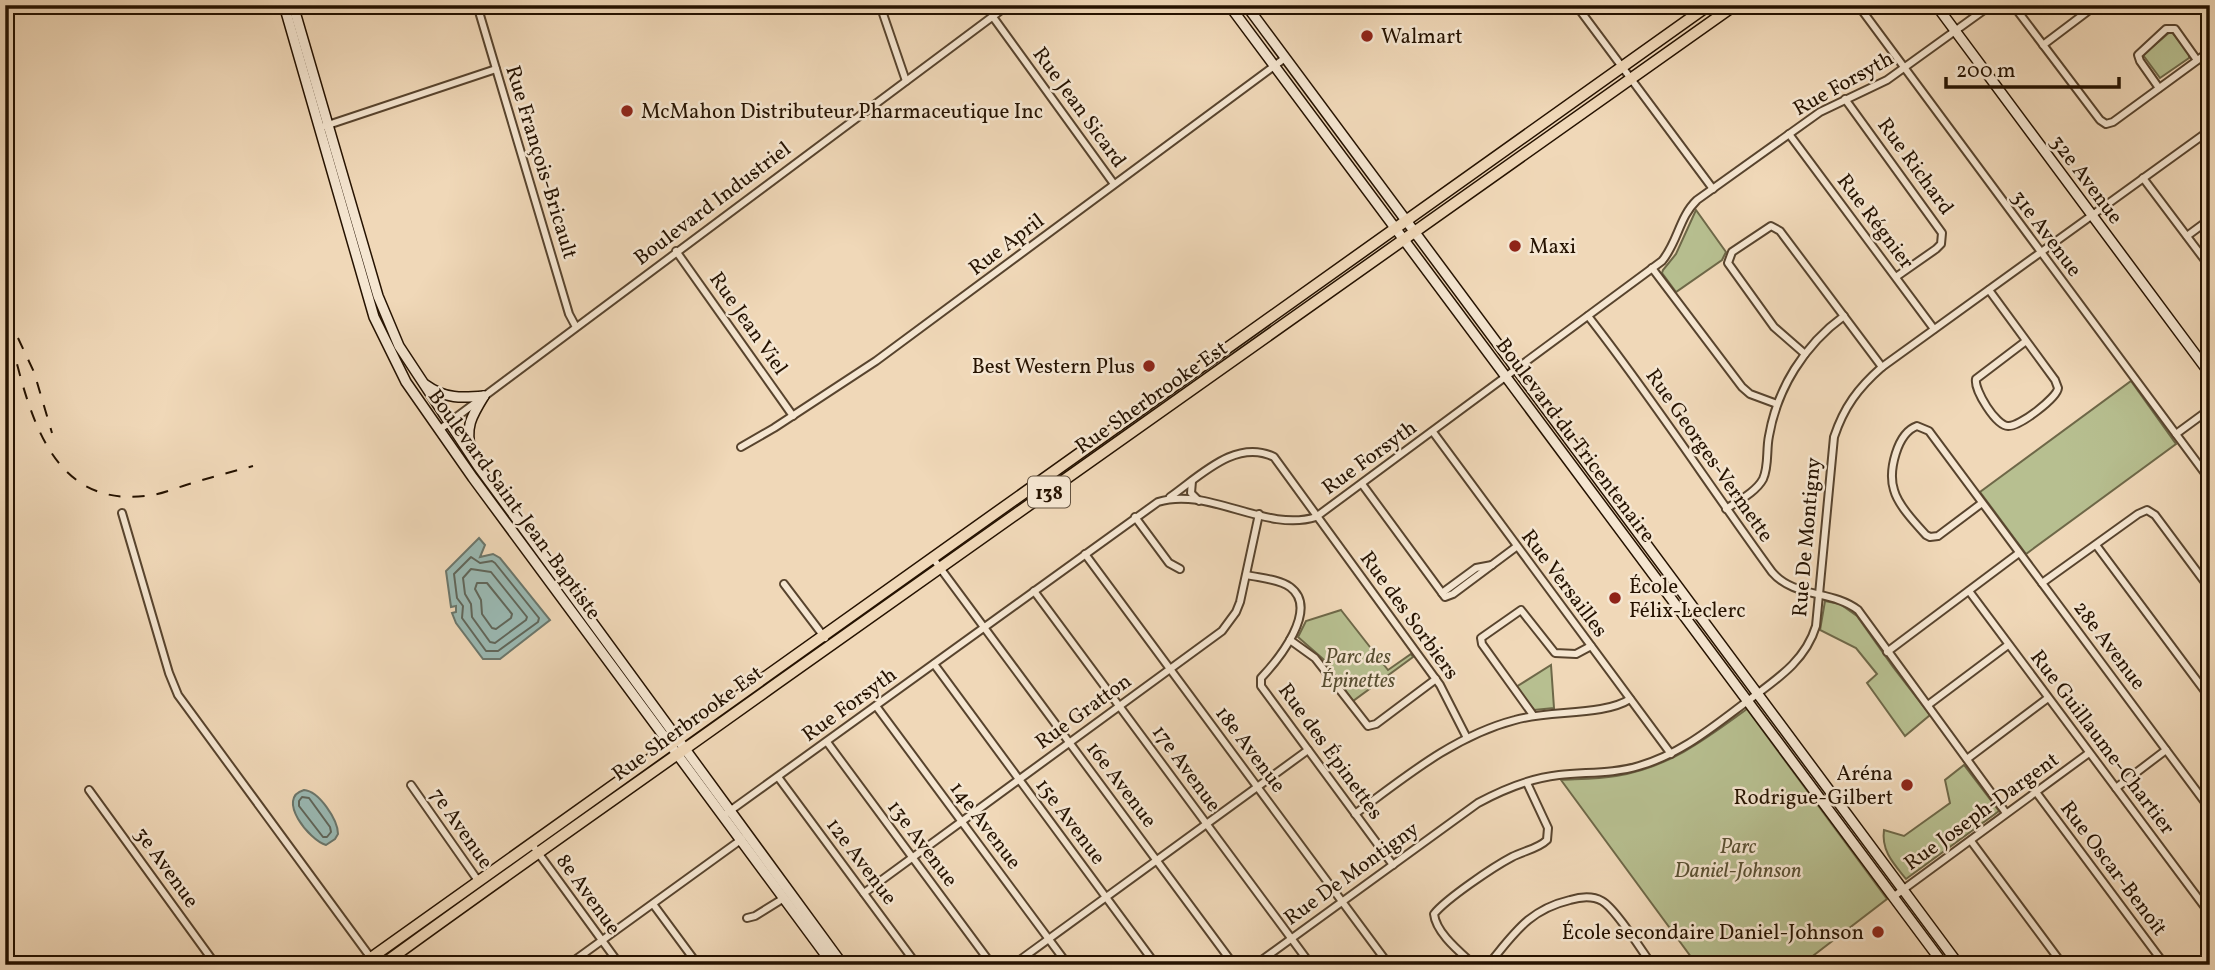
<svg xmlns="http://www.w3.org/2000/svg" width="2215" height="970" viewBox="0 0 2215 970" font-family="Vollkorn,serif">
  <rect width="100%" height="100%" fill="#f0d8b8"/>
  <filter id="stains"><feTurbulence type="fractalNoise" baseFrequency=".00286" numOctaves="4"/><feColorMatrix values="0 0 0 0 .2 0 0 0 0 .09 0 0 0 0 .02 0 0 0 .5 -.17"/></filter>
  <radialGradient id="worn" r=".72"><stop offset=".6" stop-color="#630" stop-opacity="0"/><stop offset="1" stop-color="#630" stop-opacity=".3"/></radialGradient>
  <g fill="#b7bf90" stroke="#6e6848" stroke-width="2">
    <path d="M2171,31L2189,53V58L2160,78L2143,55Z"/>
    <path d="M1696,210L1726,252L1722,260L1676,292L1662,273L1663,270L1676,254Z"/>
    <path d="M2131,381L2176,444L2026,554L1980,492Z"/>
    <path d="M1825,601L1840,604L1857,616L1893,667L1930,715L1905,736L1867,683L1877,674L1856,648L1820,630Z"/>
    <path d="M1341,610L1388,670L1411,654L1413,657L1353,701L1323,659L1298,637L1306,621Z"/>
    <path d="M1551,665L1554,708L1534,710L1516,687Z"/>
    <path d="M1747,709L1887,899L1801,965H1697L1561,780C1579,779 1598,779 1616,776C1668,768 1706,739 1747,709Z"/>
    <path d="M1964,765L1999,811L1906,879C1894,864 1881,851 1884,830L1904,836L1950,803L1945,780Z"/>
  </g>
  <g fill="#9ab9b3" stroke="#6b766b" stroke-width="2">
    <path d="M479,538L485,545L480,557L493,554L500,558L550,620L500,659H483L456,623L452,613L456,612V606L451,607L446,571Z"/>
    <path d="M304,790C319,791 338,820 338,834L335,839L326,845C310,841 275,798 304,790Z"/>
  </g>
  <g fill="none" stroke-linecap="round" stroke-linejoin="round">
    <g stroke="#60665a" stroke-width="2">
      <path d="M471,557L480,563L492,561L495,563L539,618L538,622L498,651H486L462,618L463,606L457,598L454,574Z"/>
      <path d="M471,569L491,572L527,617L526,620L495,643L490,642L472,617L471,604L465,594L463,578Z"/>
      <path d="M477,583H487L512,614L511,618L496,629L492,628L482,614L481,600L475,589Z"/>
      <path d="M302,797L309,798L330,827L331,832L327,837H323L299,806V801Z"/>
    </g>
    <defs>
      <g id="street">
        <path d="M477,5L569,314L576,327"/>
        <path d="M880,5L906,81"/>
        <path d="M1576,5L1713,189"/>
        <path d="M1858,5L2210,480"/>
        <path d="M2013,5L2100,120L2106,124L2113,122L2210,51"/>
        <path d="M993,17L1114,184"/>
        <path d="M2043,45L2096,5"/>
        <path d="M2159,88L2140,61L2138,55L2166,29H2175L2197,60"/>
        <path d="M1845,99L1942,233L1941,244L1936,249L1896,277"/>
        <path d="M325,126L496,69"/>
        <path d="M1789,134L1934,329"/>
        <path d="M2143,178L2210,267"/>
        <path d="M2187,236L2210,219"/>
        <path d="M676,251L793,416"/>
        <path d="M1652,268L1742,387L1750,394L1777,404"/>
        <path d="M1989,290L2055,380L2058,388C2057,398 2019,427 2008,426C1996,426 1974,390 1976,379L2026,341"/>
        <path d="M1588,316C1653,399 1710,487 1772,572C1794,598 1832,590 1858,610L2006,813"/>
        <path d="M1805,354L1774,327L1728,263L1732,252L1771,226L1780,231L1882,367"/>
        <path d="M439,430L1008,5"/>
        <path d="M1433,432L1671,754"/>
        <path d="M2176,434L2210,409"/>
        <path d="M741,447L774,428L876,361L1285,58"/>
        <path d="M1192,481L1191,493L1199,501"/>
        <path d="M1362,484L1445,597L1453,594L1516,547"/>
        <path d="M1170,497C1200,476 1236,438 1274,457L1440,685L1467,738"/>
        <path d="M1982,503L1938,536L1930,537L1926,535C1915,523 1898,505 1894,490C1888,471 1897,433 1917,426L1929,431L2210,809"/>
        <path d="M1726,509C1738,501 1756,492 1763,479C1769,466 1766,450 1769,436C1777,389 1804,345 1844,316"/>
        <path d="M122,513L169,673L178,695L371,958"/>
        <path d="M1135,517L1169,563L1180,569"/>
        <path d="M2096,545L2210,698"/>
        <path d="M1085,554L1389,965"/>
        <path d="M932,557L1234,965"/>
        <path d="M1247,575C1260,578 1279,579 1290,587C1320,609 1278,660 1261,678V686L1393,865"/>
        <path d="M2042,583L2138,514L2147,510L2155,515L2210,589"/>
        <path d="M784,584L825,638"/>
        <path d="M1034,591L1311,965"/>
        <path d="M1969,591L2210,914"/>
        <path d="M1442,593L1476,568L1492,565"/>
        <path d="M1290,640L1315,658L1368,726L1376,724L1436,679"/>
        <path d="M1887,652L2019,553"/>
        <path d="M934,664L1156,965"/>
        <path d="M1928,705L2008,645"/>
        <path d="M876,706L1068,965"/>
        <path d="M1533,715L1482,644L1481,638L1521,610L1555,653L1576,654L1591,646"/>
        <path d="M827,742L992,965"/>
        <path d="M1967,759L2048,698"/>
        <path d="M778,777L917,965"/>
        <path d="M411,785L479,882"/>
        <path d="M2116,788L2166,750"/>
        <path d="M89,790L216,965"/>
        <path d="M2036,792L2165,965"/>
        <path d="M727,813L1158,502C1208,486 1266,533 1316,517L1662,261C1678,242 1679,217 1697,200L1820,112L1887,80L1991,5"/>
        <path d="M1355,814C1405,777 1454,736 1515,720C1549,710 1604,716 1630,699"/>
        <path d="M1971,841L2063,965"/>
        <path d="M531,843L620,965"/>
        <path d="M864,893L1222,631L1236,612L1240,602L1259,514"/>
        <path d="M1893,897L2089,753"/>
        <path d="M653,904L698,965"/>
        <path d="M747,918L755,916L784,898"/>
        <path d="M568,965L742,839"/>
        <path d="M1013,965L1308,750"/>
        <path d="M1255,965L1478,803C1502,790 1531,778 1559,775C1586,772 1613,774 1639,766C1684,753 1716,724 1753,697C1780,677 1806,659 1816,626L1834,437C1844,407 1858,388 1882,367L2210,130"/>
        <path d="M1474,965C1460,952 1436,933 1434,914C1446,899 1493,867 1512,857C1523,851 1538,849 1547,840L1548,828L1527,783"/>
        <path d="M1488,965C1514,934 1528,910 1570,900C1580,897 1593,896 1602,901C1615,908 1642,951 1652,965"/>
      </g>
      <g id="secondary">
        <path d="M284,5L374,317L406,382L473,478L833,965"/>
        <path d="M293,5L378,296L399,346L478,466L843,965"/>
        <path d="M1229,5L1944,965"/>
        <path d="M1246,5L1959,965"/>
        <path d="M1936,5L2210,374"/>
        <path d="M426,385C445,399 462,398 484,396"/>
        <path d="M471,452C465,427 471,417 484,396"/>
      </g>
      <g id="primary">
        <path d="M361,965L1709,5"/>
        <path d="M382,965C512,870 645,778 776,684L1735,5"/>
      </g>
    </defs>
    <use href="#street" stroke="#58442e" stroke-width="10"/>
    <use href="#secondary" stroke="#251200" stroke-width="12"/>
    <use href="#primary" stroke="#251200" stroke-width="13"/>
    <use href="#street" stroke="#f5e6d1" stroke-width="6"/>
    <use href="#secondary" stroke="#f5e6d1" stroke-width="9"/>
    <use href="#primary" stroke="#f0d8b8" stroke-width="10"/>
    <g stroke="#251200" stroke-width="2" stroke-dasharray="12 12" stroke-linecap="butt">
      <path d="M5,318C26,392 40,508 145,496C159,495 173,489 186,485C208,478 231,472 253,466"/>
      <path d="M18,338L34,372L52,433"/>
    </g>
  </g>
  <g fill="#8f2418" stroke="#f5e6d1" stroke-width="2.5">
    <circle cx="1367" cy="36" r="7"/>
    <circle cx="627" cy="111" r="7"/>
    <circle cx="1515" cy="246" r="7"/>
    <circle cx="1149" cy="366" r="7"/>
    <circle cx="1615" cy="598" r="7"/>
    <circle cx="1907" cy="785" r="7"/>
    <circle cx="1878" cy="932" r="7"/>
  </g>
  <g text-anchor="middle" stroke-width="5" stroke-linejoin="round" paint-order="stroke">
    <rect fill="#f5e6d1" stroke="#63523f" stroke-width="2" x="1028" y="476.5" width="42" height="31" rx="5"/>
    <g font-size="19" font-weight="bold" fill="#251200">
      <text x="1049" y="499">138</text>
    </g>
    <g font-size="21" fill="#251200" stroke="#f5e6d1" text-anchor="start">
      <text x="1381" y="43">Walmart</text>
      <text x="641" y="118">McMahon Distributeur Pharmaceutique Inc</text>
      <text x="1529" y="253">Maxi</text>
      <text x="1135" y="373" text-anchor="end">Best Western Plus</text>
      <text x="1629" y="593">École<tspan x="1629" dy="24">Félix-Leclerc</tspan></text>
      <text x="1893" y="780" text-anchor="end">Aréna<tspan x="1893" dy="24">Rodrigue-Gilbert</tspan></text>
      <text x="1864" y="939" text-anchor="end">École secondaire Daniel-Johnson</text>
    </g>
    <g font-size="21" fill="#251200" stroke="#f5e6d1">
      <text transform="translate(1843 83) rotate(-29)" y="7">Rue Forsyth</text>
      <text transform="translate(1080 107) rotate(54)" y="7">Rue Jean Sicard</text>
      <text transform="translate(542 162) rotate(73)" y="7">Rue François-Bricault</text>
      <text transform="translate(1916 166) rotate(54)" y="7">Rue Richard</text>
      <text transform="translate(2087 179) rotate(53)" y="7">32e Avenue</text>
      <text transform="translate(712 203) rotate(-37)" y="7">Boulevard Industriel</text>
      <text transform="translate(1876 221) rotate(53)" y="7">Rue Régnier</text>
      <text transform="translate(2047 233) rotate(53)" y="7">31e Avenue</text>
      <text transform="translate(1006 244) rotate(-37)" y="7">Rue April</text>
      <text transform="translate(749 323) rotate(55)" y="7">Rue Jean Viel</text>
      <text transform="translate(1151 397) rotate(-35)" y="7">Rue Sherbrooke Est</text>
      <text transform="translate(1576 440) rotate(53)" y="7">Boulevard du Tricentenaire</text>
      <text transform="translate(1710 455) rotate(55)" y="7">Rue Georges-Vermette</text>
      <text transform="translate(1369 457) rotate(-36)" y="7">Rue Forsyth</text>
      <text transform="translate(515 504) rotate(54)" y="7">Boulevard Saint-Jean-Baptiste</text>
      <text transform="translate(1806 537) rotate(-85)" y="7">Rue De Montigny</text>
      <text transform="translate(1565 583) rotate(53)" y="7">Rue Versailles</text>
      <text transform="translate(1410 615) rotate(54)" y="7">Rue des Sorbiers</text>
      <text transform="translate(2110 645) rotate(53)" y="7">28e Avenue</text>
      <text transform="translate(849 704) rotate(-36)" y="7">Rue Forsyth</text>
      <text transform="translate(1083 711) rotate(-36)" y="7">Rue Gratton</text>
      <text transform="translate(687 723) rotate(-36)" y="7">Rue Sherbrooke Est</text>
      <text transform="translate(2103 742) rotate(53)" y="7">Rue Guillaume-Chartier</text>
      <text transform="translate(1251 749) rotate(53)" y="7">18e Avenue</text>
      <text transform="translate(1331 751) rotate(54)" y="7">Rue des Épinettes</text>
      <text transform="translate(1187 768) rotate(54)" y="7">17e Avenue</text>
      <text transform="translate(1122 784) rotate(53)" y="7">16e Avenue</text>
      <text transform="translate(1981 811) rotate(-36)" y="7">Rue Joseph-Dargent</text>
      <text transform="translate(1071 821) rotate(53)" y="7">15e Avenue</text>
      <text transform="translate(986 825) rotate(53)" y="7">14e Avenue</text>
      <text transform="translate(462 828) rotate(55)" y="7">7e Avenue</text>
      <text transform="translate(923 843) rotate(53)" y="7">13e Avenue</text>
      <text transform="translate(862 861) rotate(53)" y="7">12e Avenue</text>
      <text transform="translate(167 867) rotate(54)" y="7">3e Avenue</text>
      <text transform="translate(2114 868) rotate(53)" y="7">Rue Oscar-Benoît</text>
      <text transform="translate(1351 873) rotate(-36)" y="7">Rue De Montigny</text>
      <text transform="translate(589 894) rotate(54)" y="7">8e Avenue</text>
    </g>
    <g font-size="21" font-style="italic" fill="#584f32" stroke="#f5e6d1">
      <text x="1358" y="663">Parc des<tspan x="1358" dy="24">Épinettes</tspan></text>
      <text x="1738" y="853">Parc<tspan x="1738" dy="24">Daniel-Johnson</tspan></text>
    </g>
  </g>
  <rect width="2215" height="970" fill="none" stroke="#f0d8b8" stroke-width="28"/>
  <rect x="7" y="7" width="2201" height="956" fill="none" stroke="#251200" stroke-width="3.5"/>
  <rect x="14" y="14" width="2187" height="942" fill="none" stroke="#251200" stroke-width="2"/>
  <path d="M1946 77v10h173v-10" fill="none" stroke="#251200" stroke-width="3.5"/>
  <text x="1956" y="77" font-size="21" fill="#251200" stroke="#f5e6d1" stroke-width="5" paint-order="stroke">200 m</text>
  <rect width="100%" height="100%" filter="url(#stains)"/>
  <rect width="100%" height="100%" fill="url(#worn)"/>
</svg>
